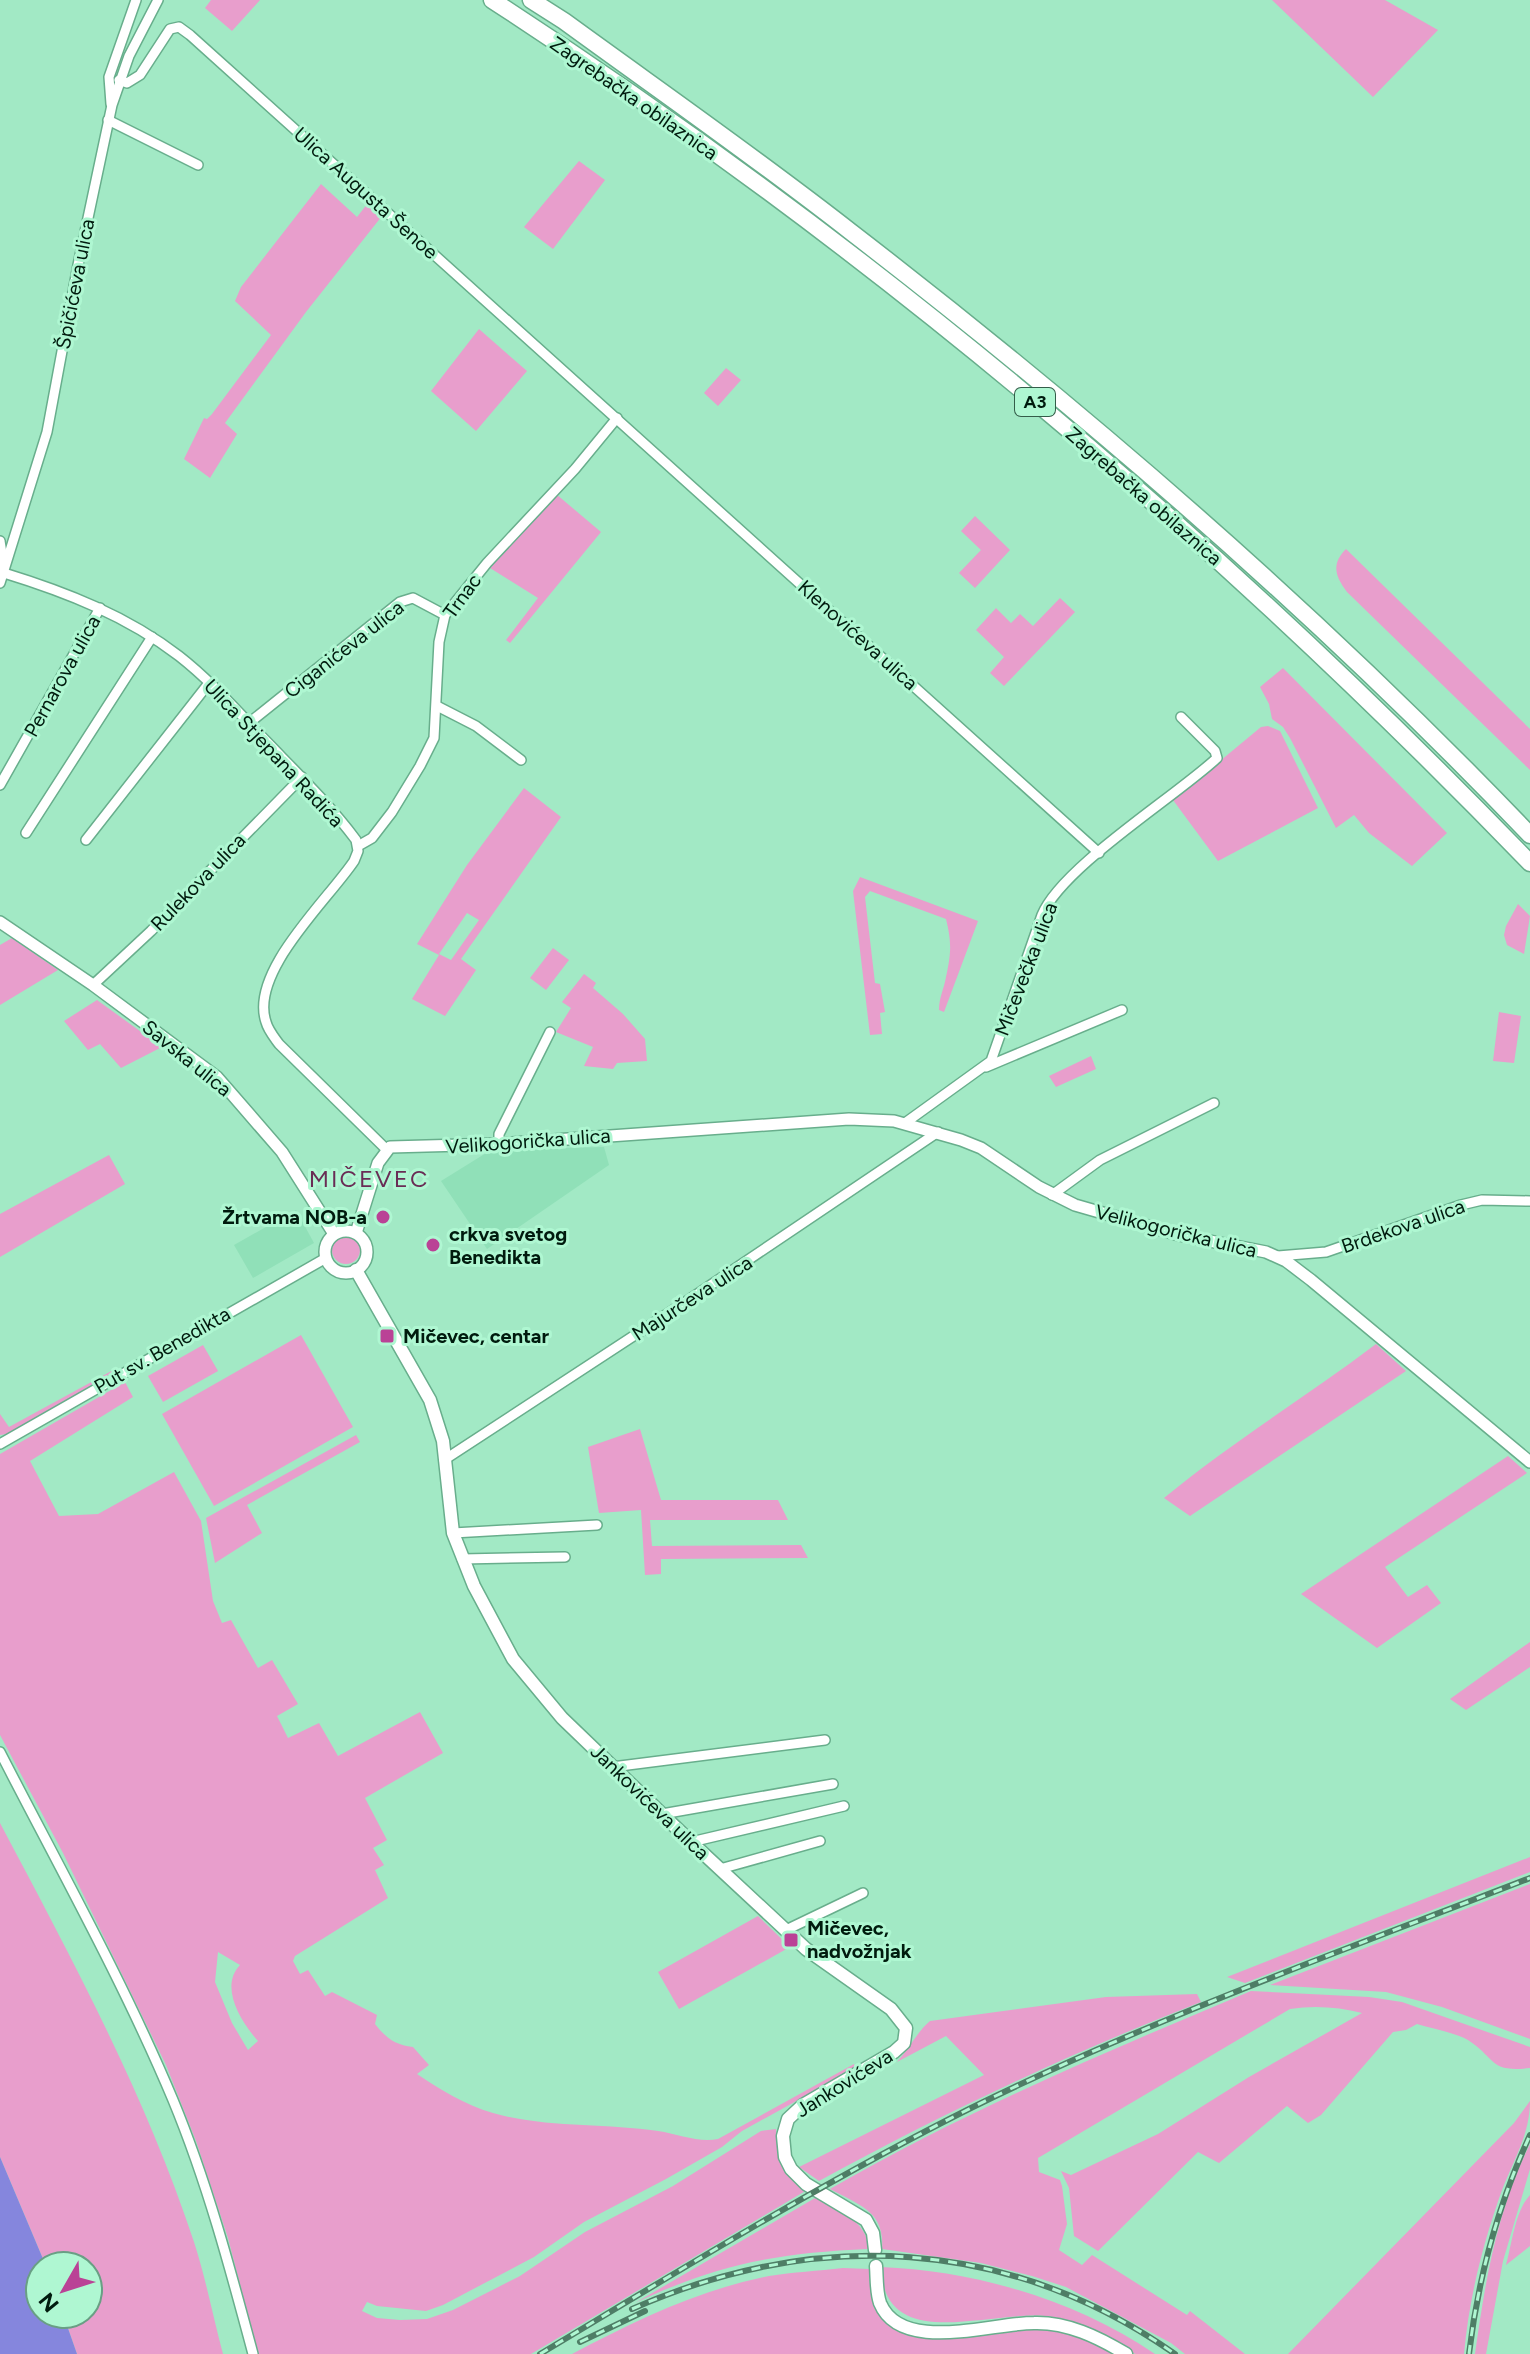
<svg xmlns="http://www.w3.org/2000/svg" width="1530" height="2354" viewBox="0 0 1530 2354" font-family="Figtree,sans-serif">
  <rect width="100%" height="100%" fill="#a2e9c5"/>
  <g fill="#90e0b8">
    <path d="M604,1147L609,1165L487,1249L441,1181L491,1150Z"/>
    <path d="M296,1210L314,1243L253,1278L234,1245Z"/>
  </g>
  <g fill="#e89ecc" fill-rule="evenodd">
    <path d="M211,0H260L232,31L205,8Z"/>
    <path d="M1272,0H1385L1438,30L1373,97Z"/>
    <path d="M579,161L605,180L553,249L524,227Z"/>
    <path d="M321,184L357,217L368,203L382,216L306,312L225,423L237,434L210,478L184,459L204,418L207,419L212,414L271,335L235,301L241,287Z"/>
    <path d="M479,329L527,371L476,431L431,391Z"/>
    <path d="M726,368L741,380L718,406L704,393Z"/>
    <path d="M556,494L601,532L510,643L506,640L538,598L490,568Z"/>
    <path d="M975,516L1010,550L975,588L959,573L981,550L961,531Z"/>
    <path d="M1346,549L1530,729V770L1347,592C1335,576 1331,564 1346,549Z"/>
    <path d="M1060,598L1075,612L1004,686L990,673L1004,657L976,630L996,608L1011,623L1020,614L1033,626Z"/>
    <path d="M1283,668L1447,833L1412,866L1369,833L1354,815L1336,828L1290,738L1283,727L1272,719L1269,704L1260,687Z"/>
    <path d="M1268,726L1280,731L1318,808L1218,861L1173,800L1261,727Z"/>
    <path d="M524,788L561,817L461,959L476,970L445,1016L412,999L439,955L417,944L467,865ZM467,913L479,920L451,960L439,954Z"/>
    <path d="M860,877L978,921L944,1012L939,1010C939,997 944,989 946,977C951,954 952,943 946,919L870,891L865,897L875,983L880,984L885,1012L880,1013L882,1034L870,1035L853,891Z"/>
    <path d="M1518,904L1530,916L1524,954L1507,945L1504,935L1506,926Z"/>
    <path d="M12,938L58,970L0,1005V945Z"/>
    <path d="M553,948L569,960L546,990L530,978Z"/>
    <path d="M584,974L596,983L593,988L623,1014L645,1039L647,1061L617,1063L613,1069L584,1066L593,1047L556,1032L571,1008L562,1002Z"/>
    <path d="M97,1000L162,1047L121,1068L100,1044L88,1050L64,1021Z"/>
    <path d="M1499,1012L1521,1016L1514,1063L1493,1061Z"/>
    <path d="M1091,1056L1096,1069L1056,1087L1049,1076Z"/>
    <path d="M109,1155L125,1184L0,1257V1214Z"/>
    <circle cx="346" cy="1250" r="14"/>
    <path d="M301,1335L353,1427L214,1506L162,1414Z"/>
    <path d="M1376,1344L1406,1371L1190,1516L1164,1498C1232,1442 1306,1397 1376,1344Z"/>
    <path d="M203,1345L218,1371L163,1402L148,1376Z"/>
    <path d="M117,1368L118,1370L7,1434L0,1435V1414L9,1427Z"/>
    <path d="M125,1382L133,1397L30,1461L59,1516L98,1514L174,1472L201,1521L213,1601L222,1623L231,1620L258,1668L272,1660L298,1704L277,1716L288,1738L319,1723L338,1756L420,1712L443,1753L365,1798L387,1840L373,1848L384,1865L375,1870L388,1898L295,1956L293,1961L300,1974L308,1970L325,1996L332,1992L377,2015L375,2024C386,2038 395,2045 413,2047L429,2065L417,2074C441,2090 465,2105 493,2113C546,2128 604,2123 658,2131C678,2134 699,2143 718,2139L854,2064L856,2068L742,2131L722,2147L666,2179L584,2222L534,2257L443,2305L426,2311L377,2306L367,2302L362,2311L377,2318L400,2320L427,2319L453,2310L520,2276L585,2232L673,2186L761,2131L776,2129C777,2161 782,2170 807,2190L531,2354H258L228,2238L196,2141L166,2065L63,1853L0,1735V1454ZM218,1952L240,1965C219,1987 241,2022 258,2041L248,2050L232,2023L215,1982Z"/>
    <path d="M640,1429L661,1500H778L788,1520H650L652,1546L801,1545L808,1558L661,1559V1574L645,1575L641,1510L599,1513L588,1447Z"/>
    <path d="M356,1435L360,1442L247,1505L262,1533L215,1563L206,1518Z"/>
    <path d="M1508,1456L1527,1473L1385,1567L1408,1597L1427,1585L1441,1603L1377,1648L1301,1594Z"/>
    <path d="M1530,1642V1667L1466,1710L1450,1699Z"/>
    <path d="M0,1823C72,1959 146,2096 194,2242C206,2279 213,2317 223,2354H77L63,2314H88V2266H46L0,2157Z"/>
    <path d="M1530,1857V1872L1245,1983L1227,1977Z"/>
    <path d="M1530,1884V2039L1442,2007L1386,1992L1270,1985Z"/>
    <path d="M758,1916L790,1947L679,2009L658,1972Z"/>
    <path d="M1251,1991L1369,1997L1402,2002L1530,2047V2068C1489,2073 1496,2058 1468,2040C1453,2032 1433,2029 1417,2024L1406,2030L1393,2032L1321,2115L1308,2123L1287,2106L1219,2163L1198,2152L1098,2251L1074,2236L1069,2188L1061,2171L1071,2175L1158,2134L1249,2077L1362,2013C1339,2007 1314,2005 1290,2009L1038,2158L1039,2172L1060,2180L1062,2186L1067,2224L1059,2250L1082,2265L1092,2255L1187,2315L1190,2311L1245,2354H1185L1171,2343L1066,2287L1032,2276L981,2263L882,2249C885,2211 859,2205 830,2189C965,2111 1108,2051 1251,1991Z"/>
    <path d="M1197,1994L1201,2002C1070,2053 942,2114 819,2181L799,2167L984,2075L946,2036L897,2062C909,2049 917,2032 930,2021L1106,1997Z"/>
    <path d="M1530,2101C1530,2134 1514,2159 1502,2190C1483,2243 1469,2298 1464,2354H1288L1514,2123Z"/>
    <path d="M1530,2144V2169L1503,2261L1486,2354H1475C1485,2282 1497,2210 1530,2144Z"/>
    <path d="M1530,2195V2246L1506,2265C1512,2244 1515,2211 1530,2195Z"/>
    <path d="M815,2198C835,2205 870,2224 868,2249C777,2253 718,2264 635,2303Z"/>
    <path d="M881,2267C977,2271 1075,2300 1155,2354C1149,2354 1142,2354 1136,2354C1127,2352 1118,2343 1110,2338C1091,2328 1066,2318 1045,2316C985,2311 884,2354 881,2267Z"/>
    <path d="M843,2268L869,2269C868,2354 969,2328 1037,2329C1065,2329 1090,2342 1114,2354H572C635,2321 698,2290 769,2276C793,2272 818,2271 843,2268Z"/>
  </g>
  <path fill="#8586dd" d="M0,2157L46,2266H40V2314H63L77,2354H0Z"/>
  <g fill="none" stroke-linecap="round" stroke-linejoin="round">
    <defs>
      <g id="minor">
        <path d="M119,80L127,83L140,75L170,29L179,27L190,35L1099,853"/>
        <path d="M111,104L109,77L136,0"/>
        <path d="M108,120L198,165"/>
        <path d="M0,541L4,566"/>
        <path d="M4,573C66,592 127,616 179,656C211,681 238,712 266,741C297,773 330,805 356,840L358,851L354,861C328,900 249,972 266,1022C268,1030 274,1037 279,1044L386,1149"/>
        <path d="M0,583L47,432L78,265L112,105L129,56L158,0"/>
        <path d="M437,706L476,726L521,760"/>
        <path d="M249,723L400,602L413,598L445,615"/>
        <path d="M0,785L100,608"/>
        <path d="M26,833L152,637"/>
        <path d="M86,840L209,683"/>
        <path d="M358,846L372,838L392,812L420,766L434,738L439,642L445,615L487,563L575,469L617,418"/>
        <path d="M93,985L151,931L302,777"/>
        <path d="M986,1067L1122,1010"/>
        <path d="M905,1123L991,1061L1042,915C1062,867 1175,797 1217,758L1215,751L1181,717"/>
        <path d="M499,1144V1134L550,1032"/>
        <path d="M1052,1195L1100,1160L1214,1103"/>
        <path d="M1278,1256L1326,1252L1461,1205L1482,1200L1530,1201"/>
        <path d="M0,1444L326,1258"/>
        <path d="M444,1460L690,1299L938,1132"/>
        <path d="M453,1533L597,1525"/>
        <path d="M462,1559L565,1557"/>
        <path d="M0,1752C59,1867 123,1981 173,2100C207,2182 230,2268 253,2354"/>
        <path d="M612,1767L825,1740"/>
        <path d="M662,1814L833,1784"/>
        <path d="M691,1842L844,1806"/>
        <path d="M720,1869L820,1841"/>
        <path d="M786,1930L863,1893"/>
      </g>
      <g id="tertiary">
        <path d="M0,922L93,985L217,1077L282,1152L334,1234"/>
        <circle cx="346" cy="1252" r="21"/>
        <path d="M356,1233L378,1163L390,1147L499,1144L849,1119L894,1121L961,1140L981,1148L1039,1187L1075,1205L1179,1235L1266,1252L1286,1261L1311,1280L1530,1462"/>
      </g>
      <g id="secondary">
        <path d="M356,1270L430,1400L443,1441L453,1533L474,1586L513,1659L562,1718L691,1842L806,1949L891,2009L906,2028L904,2043L894,2052L803,2105L788,2119L783,2136L785,2157L791,2169L806,2184L866,2220L873,2233L875,2250"/>
        <path d="M876,2266C877,2278 876,2291 880,2303C901,2354 991,2323 1034,2323C1067,2322 1098,2337 1126,2354"/>
      </g>
      <g id="motorway">
        <path d="M492,0C870,245 1217,539 1530,863"/>
        <path d="M531,0L564,21C660,91 758,159 851,232C1091,417 1321,616 1530,835"/>
      </g>
    </defs>
    <use href="#minor" stroke="#68ae8c" stroke-width="12"/>
    <use href="#tertiary" stroke="#68ae8c" stroke-width="14"/>
    <use href="#secondary" stroke="#68ae8c" stroke-width="15"/>
    <use href="#motorway" stroke="#68ae8c" stroke-width="19"/>
    <use href="#minor" stroke="#fff" stroke-width="9"/>
    <use href="#tertiary" stroke="#fff" stroke-width="11"/>
    <use href="#secondary" stroke="#fff" stroke-width="12"/>
    <use href="#motorway" stroke="#fff" stroke-width="16"/>
    <defs>
      <g id="rail">
        <path d="M632,2309C816,2228 1008,2237 1175,2354"/>
        <path d="M580,2342L645,2311"/>
        <path d="M540,2354C682,2269 823,2182 971,2108C1151,2019 1342,1951 1530,1878"/>
        <path d="M1469,2354C1478,2278 1498,2205 1530,2135"/>
      </g>
    </defs>
    <use href="#rail" stroke="#4e7e66" stroke-width="6"/>
    <use href="#rail" stroke="#aff7d2" stroke-width="3" stroke-dasharray="9" stroke-linecap="butt"/>
  </g>
  <g fill="#ba4296" stroke="#aff7d2" stroke-width="3">
    <circle cx="383" cy="1217" r="8"/>
    <circle cx="433" cy="1245" r="8"/>
    <rect x="379" y="1328" width="16" height="16" rx="4"/>
    <rect x="783" y="1932" width="16" height="16" rx="4"/>
  </g>
  <g text-anchor="middle" stroke-width="6" stroke-linejoin="round" paint-order="stroke">
    <rect fill="#aff7d2" stroke="#345d49" stroke-width="2" x="1015" y="388" width="40" height="28" rx="6"/>
    <g font-size="18" font-weight="bold" fill="#001b0e">
      <text x="1035" y="408">A3</text>
    </g>
    <g font-size="20" fill="#001b0e" stroke="#aff7d2">
      <text transform="translate(634 98) rotate(35)" y="7">Zagrebačka obilaznica</text>
      <text transform="translate(366 193) rotate(42)" y="7">Ulica Augusta Šenoe</text>
      <text transform="translate(75 284) rotate(-79)" y="7">Špičićeva ulica</text>
      <text transform="translate(1144 496) rotate(41)" y="7">Zagrebačka obilaznica</text>
      <text transform="translate(462 596) rotate(-54)" y="7">Trnac</text>
      <text transform="translate(858 635) rotate(42)" y="7">Klenovićeva ulica</text>
      <text transform="translate(344 649) rotate(-38)" y="7">Ciganićeva ulica</text>
      <text transform="translate(62 676) rotate(-61)" y="7">Pernarova ulica</text>
      <text transform="translate(274 753) rotate(47)" y="7">Ulica Stjepana Radića</text>
      <text transform="translate(198 882) rotate(-46)" y="7">Rulekova ulica</text>
      <text transform="translate(1026 969) rotate(-69)" y="7">Mičevečka ulica</text>
      <text transform="translate(187 1058) rotate(39)" y="7">Savska ulica</text>
      <text transform="translate(528 1141) rotate(-4)" y="7">Velikogorička ulica</text>
      <text transform="translate(1403 1226) rotate(-19)" y="7">Brdekova ulica</text>
      <text transform="translate(1176 1231) rotate(14)" y="7">Velikogorička ulica</text>
      <text transform="translate(692 1298) rotate(-33)" y="7">Majurčeva ulica</text>
      <text transform="translate(162 1350) rotate(-30)" y="7">Put sv. Benedikta</text>
      <text transform="translate(650 1802) rotate(44)" y="7">Jankovićeva ulica</text>
      <text transform="translate(844 2083) rotate(-32)" y="7">Jankovićeva</text>
    </g>
    <g font-size="20" font-weight="bold" fill="#001b0e" stroke="#aff7d2" text-anchor="start">
      <text x="367" y="1224" text-anchor="end">Žrtvama NOB-a</text>
      <text x="449" y="1241">crkva svetog<tspan x="449" dy="23">Benedikta</tspan></text>
      <text x="403" y="1343">Mičevec, centar</text>
      <text x="807" y="1935">Mičevec,<tspan x="807" dy="23">nadvožnjak</tspan></text>
    </g>
    <g font-size="24" letter-spacing="2" fill="#692d55" stroke="#aff7d2">
      <text x="369" y="1187">MIČEVEC</text>
    </g>
  </g>
  <g transform="translate(64 2290) rotate(231)"><circle r="38" fill="#aff7d2" stroke="#699f84" stroke-width="2"/>
  <path d="M0-6L14 30L0 20L-14 30Z" fill="#ba4296"/>
  <text y="-12" font-size="22" font-weight="bold" text-anchor="middle" fill="#001b0e">N</text>
  </g>
</svg>
